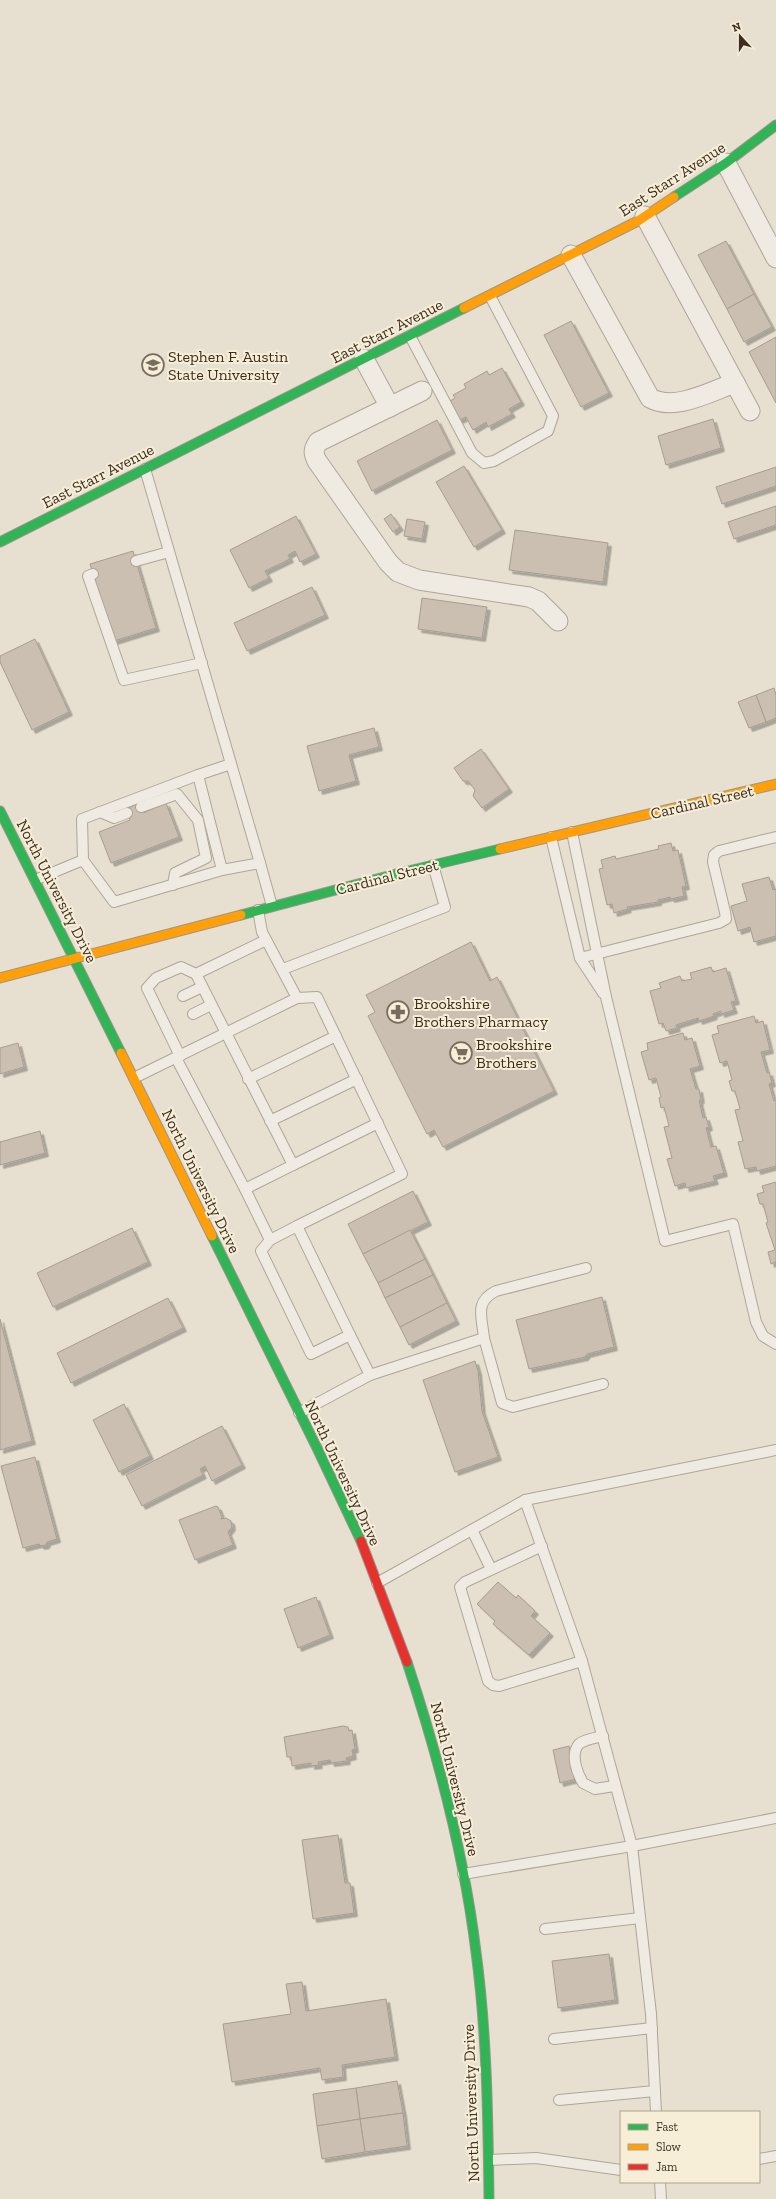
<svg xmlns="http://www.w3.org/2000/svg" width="776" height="2199" font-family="'Zilla Slab',serif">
	<defs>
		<filter id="shadow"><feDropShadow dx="3.5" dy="3.5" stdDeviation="0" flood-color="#0004"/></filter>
	</defs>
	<rect width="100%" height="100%" fill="#e7e0d1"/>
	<g fill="#cbbfb2" stroke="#a89c90" filter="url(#shadow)">
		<path d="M726 241 754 294 727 309 698 255Z"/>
		<path d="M754 294 772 327 744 342 727 309Z"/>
		<path d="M571 321 609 393 581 407 544 335Z"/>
		<path d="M776 337V403L749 352Z"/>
		<path d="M502 368 521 402 509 409 512 414 488 427 486 422 473 430 466 417 457 421 447 403 455 398 453 395 466 388 464 384 487 371 489 375Z"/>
		<path d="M713 419 721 448 666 465 658 436Z"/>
		<path d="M437 420 452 450 372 491 357 461Z"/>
		<path d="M464 466 502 530 474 547 436 482Z"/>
		<path d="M776 467V486L722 504 716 487Z"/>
		<path d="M776 506V525L734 539 728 522Z"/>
		<path d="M391 514 400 527 393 532 384 519Z"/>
		<path d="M296 516 316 554 300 562 295 551 288 555 290 559 265 571 269 578 249 588 230 550Z"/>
		<path d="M407 519 425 522 422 539 404 536Z"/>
		<path d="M515 530 608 543 603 582 509 570Z"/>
		<path d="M133 551 156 628 114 641 90 564Z"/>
		<path d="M312 587 325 615 247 651 234 623Z"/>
		<path d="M422 598 487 607 482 638 418 629Z"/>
		<path d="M35 639 69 712 32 730 0 662V656Z"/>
		<path d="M774 688 776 695V718L766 722 756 695Z"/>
		<path d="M756 695 766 722 749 728 738 702Z"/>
		<path d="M374 728 379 747 349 755 356 781 319 791 307 746Z"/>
		<path d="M481 749 509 789 482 808 473 796 475 790 468 781H463L454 768Z"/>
		<path d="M139 803 143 813 166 803 179 837 111 863 99 832 130 820 126 809Z"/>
		<path d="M671 843 673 851 678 850 686 886 682 887 684 896 671 899 670 897 658 900V902L627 907 628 909 614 913 612 904 607 905 599 869 603 868 601 860 615 856 616 859 646 852 659 849 658 846Z"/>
		<path d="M769 877 773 890 776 889V936L754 942 750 927 738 931 731 906 747 901 742 884Z"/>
		<path d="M471 942 490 981 497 977 554 1091 443 1147 434 1130 427 1134 368 1016 375 1012 366 995Z"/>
		<path d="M711 967 713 972 726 968 736 1001 731 1002 734 1010 721 1014V1011L713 1014 714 1016 699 1021 698 1018 676 1025 677 1028 666 1031 663 1023 659 1024 650 991 661 988 659 983 680 976 682 981 692 979 690 973Z"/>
		<path d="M754 1016 756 1023 763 1021 770 1050 761 1052 767 1073 769 1072 772 1083 769 1084 774 1101 776 1100V1166L757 1171 756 1167 745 1169 738 1142 743 1141 735 1110 740 1109 735 1091H732L729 1081 732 1080 727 1061 720 1063 712 1035 719 1033 717 1026Z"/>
		<path d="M683 1033 685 1040 692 1038 700 1066 690 1069 696 1089H699L701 1100H699L703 1118 706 1117 709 1127 706 1128 711 1147 716 1146 724 1173 713 1176 715 1181 686 1188 685 1183 675 1186 667 1159 672 1158 664 1127 669 1126 664 1107 661 1108 659 1098 661 1097 656 1078 649 1080 641 1052 648 1050 647 1043Z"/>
		<path d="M18 1043 24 1067 0 1074V1048Z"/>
		<path d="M40 1131 45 1153 0 1165V1142Z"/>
		<path d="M776 1182V1262L771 1264 768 1252 775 1250 766 1223 768 1222 763 1204H760L757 1194 764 1192 762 1186Z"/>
		<path d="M413 1191 428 1222 363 1254 348 1224Z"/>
		<path d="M132 1228 148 1262 53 1307 37 1273Z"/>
		<path d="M410 1230 425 1259 378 1283 363 1254Z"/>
		<path d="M425 1259 433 1275 385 1298 378 1283Z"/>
		<path d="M433 1275 447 1303 400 1327 385 1298Z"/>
		<path d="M602 1297 614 1347 587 1354 585 1357 529 1369 516 1320Z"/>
		<path d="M168 1298 183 1328 71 1383 57 1353Z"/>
		<path d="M447 1303 456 1321 409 1345 400 1327Z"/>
		<path d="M0 1319 32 1441 0 1450Z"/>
		<path d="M475 1361 478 1371 482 1411 498 1457 455 1472 423 1380Z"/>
		<path d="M124 1404 150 1456 119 1472 93 1420Z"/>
		<path d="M222 1426 242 1465 212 1481 205 1466 200 1469 203 1475 142 1506 126 1475Z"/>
		<path d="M35 1457 57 1539 47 1542 46 1545 41 1546 39 1544 23 1548 1 1466Z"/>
		<path d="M216 1506 218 1507 222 1517 221 1519 226 1518 231 1521 232 1527 228 1532 233 1545 195 1560 179 1520Z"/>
		<path d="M498 1582 516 1598 518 1595 535 1611 531 1616 550 1633 529 1655 493 1624 495 1621 477 1604Z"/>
		<path d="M316 1597 330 1635 298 1648 284 1609Z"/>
		<path d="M343 1726 348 1727 349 1731 352 1730 355 1749 352 1750 353 1756 346 1758 347 1761 331 1763 330 1760 318 1762 319 1765 311 1766V1763L292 1766 291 1757H287L284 1737Z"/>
		<path d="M569 1746 576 1779 560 1783 553 1750Z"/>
		<path d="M338 1835 345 1883H350L354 1913 313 1919 302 1840Z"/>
		<path d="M609 1954 615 2000 558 2008 552 1961Z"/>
		<path d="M302 1982 306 2011 386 1999 395 2057 342 2065 343 2077 322 2080 320 2068 232 2082 223 2024 291 2014 286 1984Z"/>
		<path d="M397 2081 403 2113 360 2119 356 2088Z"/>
		<path d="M356 2088 360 2119 317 2126 313 2094Z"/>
		<path d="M403 2113 407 2146 365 2152 360 2119Z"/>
		<path d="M360 2119 365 2152 322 2159 317 2126Z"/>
	</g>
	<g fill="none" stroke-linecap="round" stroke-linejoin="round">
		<g stroke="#ada599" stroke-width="12">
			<g id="lane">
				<path d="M410 336 472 453 484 463 494 461 548 431 553 416 490 296"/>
				<path d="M145 469 260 863 222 870"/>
				<path d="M136 561 169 552"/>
				<path d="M93 574 88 576 124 680 202 663"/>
				<path d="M198 775 231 764"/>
				<path d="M141 807 177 794 198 820 206 858 175 873 173 885"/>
				<path d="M100 812 114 818 127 813"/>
				<path d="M572 832 606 997 665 1241 733 1224 756 1322 763 1336 776 1344"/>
				<path d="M551 837 580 958 603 993"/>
				<path d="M260 863 272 906"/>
				<path d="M35 880 83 860 82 819 198 775 222 870 114 902 83 860"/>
				<path d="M580 958 719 923 726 919 725 912 713 862 714 855 719 851 776 837"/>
				<path d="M283 969 445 907 433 865"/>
				<path d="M183 996 202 987"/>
				<path d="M297 998 317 997 402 1174 297 1226"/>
				<path d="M193 1014 211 1005"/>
				<path d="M180 1056 147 988 156 978 181 967 196 974 266 940"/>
				<path d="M176 1058 245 1189 293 1165 196 974"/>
				<path d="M134 1078 297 998 262 932 258 910"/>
				<path d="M248 1079 336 1036"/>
				<path d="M270 1121 357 1079"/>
				<path d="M293 1165 378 1123"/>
				<path d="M245 1189 270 1240 261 1251 311 1354 350 1335 370 1375 299 1413"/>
				<path d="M270 1240 297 1226 350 1335"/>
				<path d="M484 1338 502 1403 513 1407 603 1384"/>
				<path d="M370 1375 484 1338C482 1317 474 1302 496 1291L586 1268"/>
				<path d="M472 1530 491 1569"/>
				<path d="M542 1546 465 1582 460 1587 488 1681 493 1685 499 1686 582 1661"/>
				<path d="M377 1583 525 1500"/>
				<path d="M603 1736C595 1738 585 1739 579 1744 570 1754 577 1773 583 1783L595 1789 614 1786"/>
				<path d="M463 1874 632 1846 776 1818"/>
				<path d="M545 1929 640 1918"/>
				<path d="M554 2039 652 2028"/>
				<path d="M559 2100 655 2091"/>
				<path d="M656 2112 651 2014 632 1846 582 1661 525 1500 776 1450"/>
				<path d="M759 2159 776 2156"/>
				<path d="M489 2160 536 2158 621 2170"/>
				<path d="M660 2182 661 2199"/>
			</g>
		</g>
		<g stroke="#ada599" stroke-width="21">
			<g id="street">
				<path d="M726 163 776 258"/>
				<path d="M645 216 750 411"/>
				<path d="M571 255 650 398C675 412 711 391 735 383"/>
				<path d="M364 359 390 407"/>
				<path d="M422 391 318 442C313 450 313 453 317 461L388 562 398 572 419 580 529 597 538 601 558 621"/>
			</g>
		</g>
		<g stroke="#9c958a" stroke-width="11">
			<g id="fast">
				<path d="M674 197 726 163 776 125"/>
				<path d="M0 542 464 308"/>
				<path d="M0 811 121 1053"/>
				<path d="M241 915 396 874 500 849"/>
				<path d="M212 1236 317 1448 361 1541"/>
				<path d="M407 1662C438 1756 464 1853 476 1952 487 2034 488 2117 489 2199"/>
			</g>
		</g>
		<g stroke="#9c958a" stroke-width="11">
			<g id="slow">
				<path d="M464 308 638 221 674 197"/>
				<path d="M500 849 776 784"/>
				<path d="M0 978 241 915"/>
				<path d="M121 1053 212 1236"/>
			</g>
		</g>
		<g stroke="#9c958a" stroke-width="11">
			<path id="jam" d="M361 1541 407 1662"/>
		</g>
		<use href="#lane" stroke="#efebe3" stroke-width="10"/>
		<use href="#street" stroke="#efebe3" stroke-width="19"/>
		<use href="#fast" stroke="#30b455" stroke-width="9"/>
		<use href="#slow" stroke="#ff9f0a" stroke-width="9"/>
		<use href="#jam" stroke="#e5322d" stroke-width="9"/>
	</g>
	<defs>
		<g id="university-ring" transform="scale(1.15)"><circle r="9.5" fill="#f7eed8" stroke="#786c5e" stroke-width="1.5"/><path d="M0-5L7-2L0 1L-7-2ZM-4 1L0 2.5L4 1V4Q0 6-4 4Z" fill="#786c5e"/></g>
		<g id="pharmacy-ring" transform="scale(1.15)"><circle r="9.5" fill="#f7eed8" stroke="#786c5e" stroke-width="1.5"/><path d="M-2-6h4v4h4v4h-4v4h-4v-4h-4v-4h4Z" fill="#786c5e"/></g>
		<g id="supermarket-ring" transform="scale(1.15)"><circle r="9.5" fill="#f7eed8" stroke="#786c5e" stroke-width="1.5"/><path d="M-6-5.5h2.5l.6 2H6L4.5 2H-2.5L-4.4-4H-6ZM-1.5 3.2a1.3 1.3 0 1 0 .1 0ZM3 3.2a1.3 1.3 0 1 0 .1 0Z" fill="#786c5e"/></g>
	</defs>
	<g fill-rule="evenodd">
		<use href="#university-ring" x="153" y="365"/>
		<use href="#pharmacy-ring" x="398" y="1012"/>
		<use href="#supermarket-ring" x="461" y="1053"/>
	</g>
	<g text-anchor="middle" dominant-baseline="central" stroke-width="4" stroke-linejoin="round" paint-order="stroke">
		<g font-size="16" fill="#3d2e20" stroke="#f7eed8">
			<text transform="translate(672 179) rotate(-33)">East Starr Avenue</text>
			<text transform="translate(387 331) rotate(-27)">East Starr Avenue</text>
			<text transform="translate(98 476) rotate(-27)">East Starr Avenue</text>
			<text transform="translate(702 802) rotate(-13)">Cardinal Street</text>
			<text transform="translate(387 877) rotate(-14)">Cardinal Street</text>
			<text transform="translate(57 891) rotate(63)">North University Drive</text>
			<text transform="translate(201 1181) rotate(64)">North University Drive</text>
			<text transform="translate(343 1473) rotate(65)">North University Drive</text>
			<text transform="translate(455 1779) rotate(76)">North University Drive</text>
			<text transform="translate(471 2103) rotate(-92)">North University Drive</text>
		</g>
		<g font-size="16" fill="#3d2e20" stroke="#f7eed8" text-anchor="start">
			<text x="168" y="356">Stephen F. Austin<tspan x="168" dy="18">State University</tspan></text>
			<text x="414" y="1003">Brookshire<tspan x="414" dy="18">Brothers Pharmacy</tspan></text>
			<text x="476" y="1044">Brookshire<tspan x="476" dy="18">Brothers</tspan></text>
		</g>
	</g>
	<rect x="620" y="2111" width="140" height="72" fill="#f7eed8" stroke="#ada18e"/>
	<rect x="628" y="2124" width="20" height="6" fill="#30b455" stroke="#ada18e"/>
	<text x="656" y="2131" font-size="12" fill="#3d2e20">Fast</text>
	<rect x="628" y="2144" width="20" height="6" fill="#ff9f0a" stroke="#ada18e"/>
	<text x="656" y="2151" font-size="12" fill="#3d2e20">Slow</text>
	<rect x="628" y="2164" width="20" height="6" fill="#e5322d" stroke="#ada18e"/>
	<text x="656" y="2171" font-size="12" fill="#3d2e20">Jam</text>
	<g transform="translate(740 36) rotate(339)" stroke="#f7eed8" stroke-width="3" paint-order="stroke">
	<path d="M0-3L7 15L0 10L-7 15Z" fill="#3d2e20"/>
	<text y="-6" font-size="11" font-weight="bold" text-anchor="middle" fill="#3d2e20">N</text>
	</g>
</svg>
